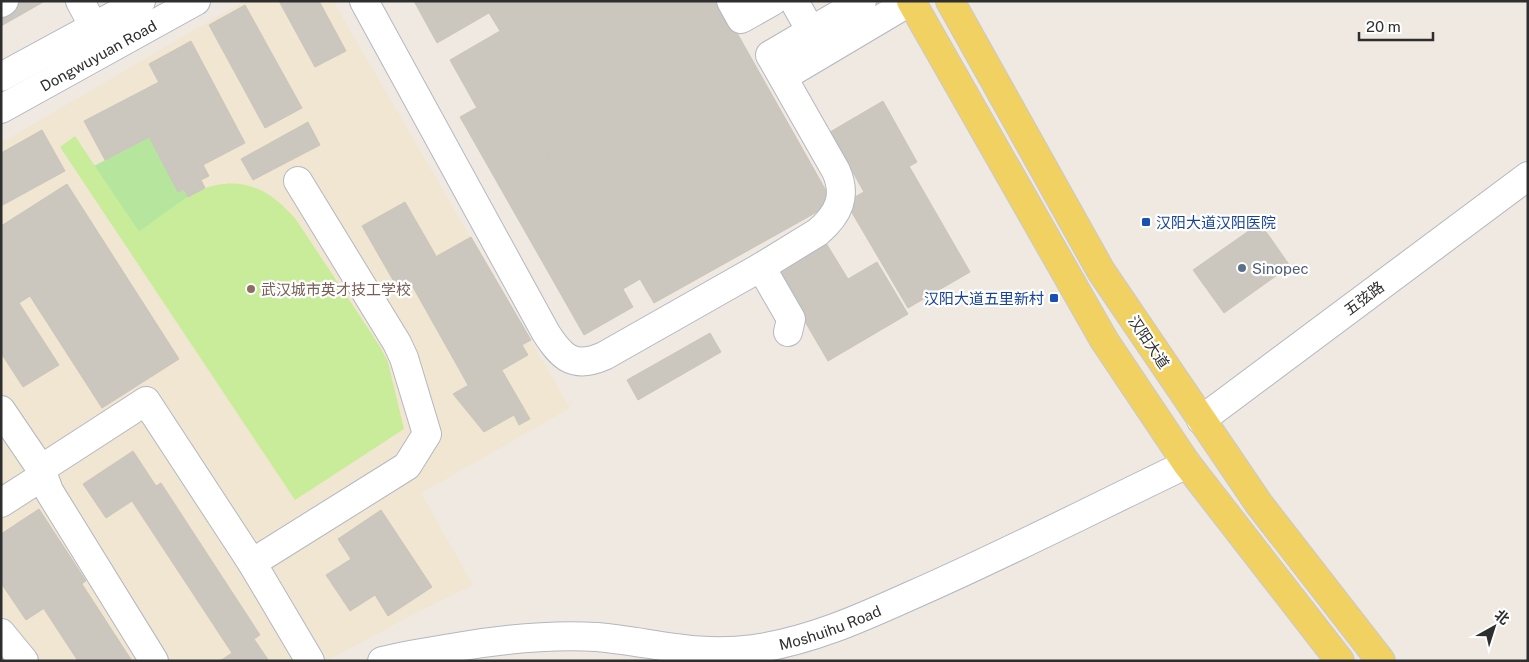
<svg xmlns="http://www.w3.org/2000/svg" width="1529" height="662" font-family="'Public Sans','Noto Sans SC',sans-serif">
	<rect width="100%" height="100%" fill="#efe9e1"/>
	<path fill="#f0e6d1" d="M244 1H333L570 408 421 493 473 585 412 615 327 661H41L1 612V143Z"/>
	<path fill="#b6e59e" d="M149 137 178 192 184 189 188 197 139 232 94 166Z"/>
	<path fill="#c9ec9a" d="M75 136 139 232C159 217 180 200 203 189 207 187 212 186 217 185 252 178 276 196 297 221L379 345 388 362 404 429 295 500 60 147Z"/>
	<g fill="#cbc7bf" stroke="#cbc5ba">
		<path d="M1 1H45L1 26Z"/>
		<path d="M279 1H319L346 51 315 67Z"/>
		<path d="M414 1H719L833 203 654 303 640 279 623 289 510 89 477 108 450 60 500 31 489 13 437 43Z"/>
		<path d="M245 5 302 108 265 128 209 25Z"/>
		<path d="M191 41 245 143 203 165 149 64Z"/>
		<path d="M159 82 209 176 201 180 205 188 188 197 184 189 178 192 149 137 105 160 84 121Z"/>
		<path d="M510 89 633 307 584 335 460 117Z"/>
		<path d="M883 101 917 162 864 192 830 132Z"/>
		<path d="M308 122 320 145 253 180 241 159Z"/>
		<path d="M42 130 65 171 1 206V153Z"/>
		<path d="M909 166 970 272 908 308 851 211 853 199 855 197Z"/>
		<path d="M67 184 179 359 102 408 30 296 19 303 59 365 23 387 1 353V226Z"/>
		<path d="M405 202 500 367 468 385 409 280 397 287 362 226Z"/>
		<path d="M1260 223 1290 266 1224 313 1193 270Z"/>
		<path d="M471 237 531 340 522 345 528 355 502 370 437 256Z"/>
		<path d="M826 243 848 279 877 262 908 314 828 361 776 272Z"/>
		<path d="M710 333 721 352 638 400 627 380Z"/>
		<path d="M500 367 530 419 519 425 514 415 484 432 453 394Z"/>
		<path d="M133 451 156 486 161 483 260 635 254 639 269 661H220L232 653 132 501 106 518 83 484Z"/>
		<path d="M39 509 86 581 26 620 1 583V534Z"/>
		<path d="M381 510 432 587 388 616 375 595 350 611 326 575 351 559 338 539Z"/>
		<path d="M82 584 132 661H78L44 609Z"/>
	</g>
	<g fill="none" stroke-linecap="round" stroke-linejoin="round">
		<g stroke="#b4b7c1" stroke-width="30">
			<g id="minor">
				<path d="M80 1 94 27"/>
				<path d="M364 1 546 333C562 358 574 369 604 356L761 267 791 319 788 332"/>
				<path d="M731 1 741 19 773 1"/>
				<path d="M794 1 820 47"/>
				<path d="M1 3 4 1"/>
				<path d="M1 77 141 1"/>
				<path d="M783 77 911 1"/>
				<path id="s1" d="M1 109 196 1"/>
				<path d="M761 267 818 232C839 214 847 196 836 171L770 55 862 1"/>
				<path d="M1 410 41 469 146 401 252 563 310 661"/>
				<path d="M1201 420 1528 176"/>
				<path d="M41 469 49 491 154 661"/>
				<path d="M1 503 43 476"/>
				<path d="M252 563 407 466 427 434 404 358 397 343 298 181"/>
				<path d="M1 633 24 661"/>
				<path id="s2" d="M382 661C407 655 432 651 457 647 504 639 549 634 597 637 652 642 697 657 753 649 808 642 861 618 910 596 1004 555 1095 508 1187 464"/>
			</g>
		</g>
		<g stroke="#c9c9c9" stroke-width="30">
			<g id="major">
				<path d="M911 1 1104 340 1187 464 1340 661"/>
				<path d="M950 1 1101 271 1259 504 1381 661"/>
			</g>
		</g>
		<use href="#minor" stroke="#fff" stroke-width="28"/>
		<use href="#major" stroke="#f2d163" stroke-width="28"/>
	</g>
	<g fill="#1a4fb4" stroke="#fff" stroke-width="2">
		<rect x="1141" y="217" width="10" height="10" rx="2.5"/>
		<rect x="1049" y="293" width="10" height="10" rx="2.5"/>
	</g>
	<circle fill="#5c6f8a" stroke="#fff" stroke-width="2" cx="1242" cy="268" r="5"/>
	<circle fill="#8d6e63" stroke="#fff" stroke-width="2" cx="251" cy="289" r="5"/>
	<g text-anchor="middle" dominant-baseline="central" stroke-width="4.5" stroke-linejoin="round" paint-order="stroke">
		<g font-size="15" fill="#2e2e2e" stroke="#fff">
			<text stroke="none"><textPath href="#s1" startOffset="111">Dongwuyuan Road</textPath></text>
			<text transform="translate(1364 298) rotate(-37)">五弦路</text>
			<text transform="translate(1149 342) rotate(56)">汉阳大道</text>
			<text stroke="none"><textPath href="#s2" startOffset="454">Moshuihu Road</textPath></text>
		</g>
		<g font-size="15" fill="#164399" stroke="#fff" text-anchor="start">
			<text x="1156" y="222">汉阳大道汉阳医院</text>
			<text x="1044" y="298" text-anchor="end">汉阳大道五里新村</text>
		</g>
		<g font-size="15" fill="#4e5e75" stroke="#fff" text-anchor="start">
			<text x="1252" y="268">Sinopec</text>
		</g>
		<g font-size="15" fill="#785e54" stroke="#fff" text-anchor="start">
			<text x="261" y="289">武汉城市英才技工学校</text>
		</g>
	</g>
	<rect width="1529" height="662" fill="none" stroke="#2e2e2e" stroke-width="5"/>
	<g transform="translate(1494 627) rotate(39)" stroke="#ffffff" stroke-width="4" paint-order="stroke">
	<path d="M0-4L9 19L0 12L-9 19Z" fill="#2e2e2e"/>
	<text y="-8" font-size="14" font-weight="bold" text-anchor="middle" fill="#2e2e2e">北</text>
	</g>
	<path d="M1359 32v8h74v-8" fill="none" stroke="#2e2e2e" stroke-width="2.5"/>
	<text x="1366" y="32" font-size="15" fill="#2e2e2e" stroke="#ffffff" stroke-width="4" paint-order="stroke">20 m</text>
</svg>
